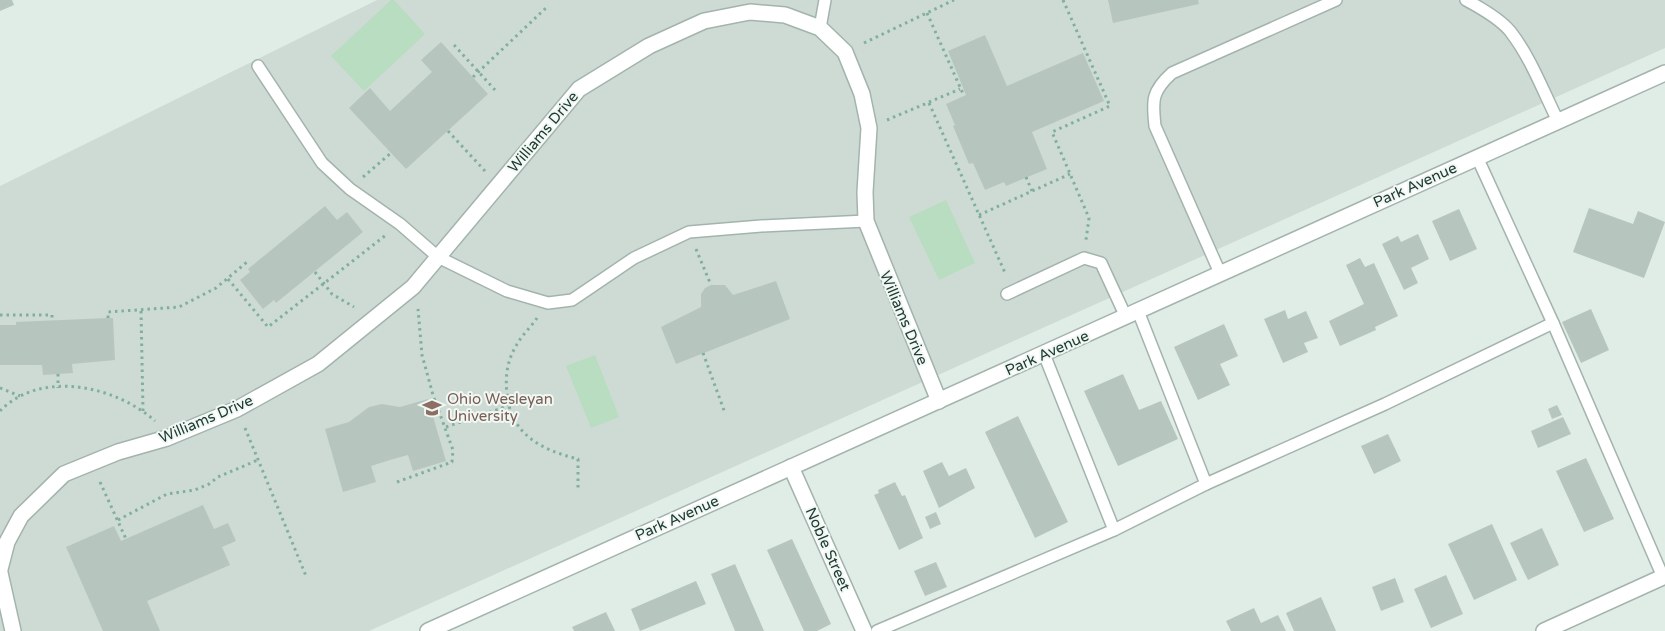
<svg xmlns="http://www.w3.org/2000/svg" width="1665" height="631" font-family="'Varela Round',sans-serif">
	<rect width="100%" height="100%" fill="#e0ece6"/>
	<path fill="#cedbd4" d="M377 0H1665V48L369 631H0V186Z"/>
	<g fill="#b8ddc0">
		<path d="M391 0H394L425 34 364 91 331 56Z"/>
		<path d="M946 200 975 263 939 280 909 217Z"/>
		<path d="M595 355 619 417 591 428 566 366Z"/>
	</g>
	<g fill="#b6c6be">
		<path d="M0 0H12L14 5 0 11Z"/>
		<path d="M1108 0H1198L1199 4 1113 23Z"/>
		<path d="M985 35 1007 86 1083 53 1104 101 1032 132 1047 169 1006 186 1004 182 985 190 973 163 969 164 953 126 955 125 946 104 966 95 948 51Z"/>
		<path d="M441 42 488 94 406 169 349 108 370 88 390 111 432 72 421 60Z"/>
		<path d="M325 206 337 220 347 212 363 232 276 303 274 300 263 309 240 280 250 272 248 269Z"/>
		<path d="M1589 208 1633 224 1638 211 1665 222 1644 278 1573 252Z"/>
		<path d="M1459 209 1477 249 1450 261 1432 221Z"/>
		<path d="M1418 234 1429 259 1411 268 1418 283 1404 290 1382 244 1398 236 1401 242Z"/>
		<path d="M1360 258 1365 267 1374 263 1398 316 1375 327 1376 330 1340 346 1329 321 1364 304 1346 265Z"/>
		<path d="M776 281 790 319 676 364 661 327 701 307V294L705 288 711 285H725L733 295Z"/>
		<path d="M1591 309 1609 350 1581 363 1562 322Z"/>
		<path d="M1285 310 1288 319 1306 311 1318 338 1304 343 1308 352 1283 363 1264 319Z"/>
		<path d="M108 318H113L115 360 72 364 73 373 43 375 42 365H0V325H16V322Z"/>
		<path d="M1224 324 1238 356 1220 364 1230 385 1198 400 1174 347Z"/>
		<path d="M1123 374 1139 410 1161 401 1178 439 1118 466 1084 391Z"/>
		<path d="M428 399 446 461 413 471 408 455 390 460 371 466 376 482 343 492 325 429 349 422 369 407 382 404 400 407Z"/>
		<path d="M1557 405 1562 415 1552 419 1548 409Z"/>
		<path d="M1018 416 1068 522 1035 538 985 432Z"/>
		<path d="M1563 417 1571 434 1538 448 1531 431Z"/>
		<path d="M1388 434 1401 461 1374 474 1361 446Z"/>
		<path d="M1586 458 1614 519 1584 532 1556 471Z"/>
		<path d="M942 462 949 476 966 468 975 488 939 508 923 471Z"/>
		<path d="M895 482 902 496 905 495 923 538 899 550 874 495 879 493 878 490Z"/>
		<path d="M203 505 214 529 228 523 236 541 222 547 230 565 147 601 160 631H103L66 547 114 526 121 541Z"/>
		<path d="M936 512 941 524 930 529 925 517Z"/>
		<path d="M1492 524 1517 580 1474 600 1448 544Z"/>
		<path d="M1542 528 1559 565 1528 580 1510 543Z"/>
		<path d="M792 539 831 624 817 631H804L767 550Z"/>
		<path d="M936 562 947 587 925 596 914 571Z"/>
		<path d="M735 564 764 631H735L711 574Z"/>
		<path d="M1446 575 1463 614 1431 628 1414 589Z"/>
		<path d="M1395 578 1404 602 1381 611 1372 587Z"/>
		<path d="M696 581 706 604 640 631 631 609Z"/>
		<path d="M1321 597 1336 631H1294L1286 613Z"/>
		<path d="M1254 608 1261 623 1278 615 1286 631H1231L1226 621Z"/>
		<path d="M606 612 615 631H574L572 627Z"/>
	</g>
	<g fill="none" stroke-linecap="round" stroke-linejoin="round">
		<g stroke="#a3b4ad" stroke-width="14">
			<g id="lane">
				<path d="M1466 0C1481 8 1499 18 1510 31 1531 58 1543 91 1558 121"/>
				<path d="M820 28 825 0"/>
				<path d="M258 66 322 163 350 189 400 224 438 257 507 291 548 303 572 300 634 258 689 232 761 226 866 221"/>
				<path d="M1477 157 1553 323 1663 577"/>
				<path d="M1220 273 1155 126C1152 100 1152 91 1172 73L1336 0"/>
				<path d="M1007 294 1084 258 1101 263 1126 317"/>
				<path d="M1044 354 1114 530"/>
				<path d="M1206 484 1385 404 1553 323"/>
				<path d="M877 631 1114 530 1206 484 1138 311"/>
			</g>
		</g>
		<g stroke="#a3b4ad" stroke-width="18">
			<g id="street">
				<path d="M791 467 864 631"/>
				<path d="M0 569 7 542 21 516 64 474 118 452 167 438 237 409 318 364 413 287 579 89 649 46 704 21 750 12 785 15 820 28 845 52 862 94 869 128 865 192 866 221 939 401"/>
				<path d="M0 573 13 631"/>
				<path d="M428 631 1665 73"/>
				<path d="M1544 631 1665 576"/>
			</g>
		</g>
		<g stroke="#80b09d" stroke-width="3" stroke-dasharray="2.5 4" stroke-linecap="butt">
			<path d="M1063 0 1110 106 1052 132 1089 218 1086 240"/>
			<path d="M927 13 964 96"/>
			<path d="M864 43 954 0"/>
			<path d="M454 45 495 90"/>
			<path d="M473 77 548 6"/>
			<path d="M929 103 1006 275"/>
			<path d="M887 120 960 89"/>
			<path d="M448 131 485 171"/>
			<path d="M363 177 391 153"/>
			<path d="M1026 177 1032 191"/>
			<path d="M979 215 1070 174"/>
			<path d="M696 249 711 285"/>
			<path d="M315 272 332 294 354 307"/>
			<path d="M228 279 268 327 386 235"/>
			<path d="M141 311 143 411"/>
			<path d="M0 315H52V321"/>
			<path d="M108 318V312L179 307 216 288 247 262"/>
			<path d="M537 318C531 327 521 336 516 346 507 361 505 377 507 394 511 435 542 450 578 459V490"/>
			<path d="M703 353 725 413"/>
			<path d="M58 374V388"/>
			<path d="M0 388 20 396"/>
			<path d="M0 411C41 369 116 386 155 421"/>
			<path d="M446 427 508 406"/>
			<path d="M245 428 306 576"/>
			<path d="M100 482 126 539"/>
			<path d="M397 482 452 462 453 450 433 395 422 355 418 309"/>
			<path d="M118 520 167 494 195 490 209 484 218 477 258 460"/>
		</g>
		<use href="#lane" stroke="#fff" stroke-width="11"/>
		<use href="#street" stroke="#fff" stroke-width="15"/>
	</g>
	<defs>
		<g id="university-bare" transform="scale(1.5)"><path d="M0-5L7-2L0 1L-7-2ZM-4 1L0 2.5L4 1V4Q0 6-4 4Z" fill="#8d6e63" stroke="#f1f8f4" stroke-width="2.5" paint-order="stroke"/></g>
	</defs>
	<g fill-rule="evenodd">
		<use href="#university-bare" x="432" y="408"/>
	</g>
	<g text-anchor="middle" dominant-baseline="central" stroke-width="4" stroke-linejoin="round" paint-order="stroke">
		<g font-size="15" fill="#203c33" stroke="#f1f8f4">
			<text transform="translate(543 132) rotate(-50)">Williams Drive</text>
			<text transform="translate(1415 185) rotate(-24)">Park Avenue</text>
			<text transform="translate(904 318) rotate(67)">Williams Drive</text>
			<text transform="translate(1047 353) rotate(-24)">Park Avenue</text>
			<text transform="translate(206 419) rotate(-23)">Williams Drive</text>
			<text transform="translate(677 518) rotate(-24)">Park Avenue</text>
			<text transform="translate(828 549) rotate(66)">Noble Street</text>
		</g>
		<g font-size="15" fill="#785e54" stroke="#f1f8f4" text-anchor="start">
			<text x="447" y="399">Ohio Wesleyan<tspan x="447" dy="17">University</tspan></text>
		</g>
	</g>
</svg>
